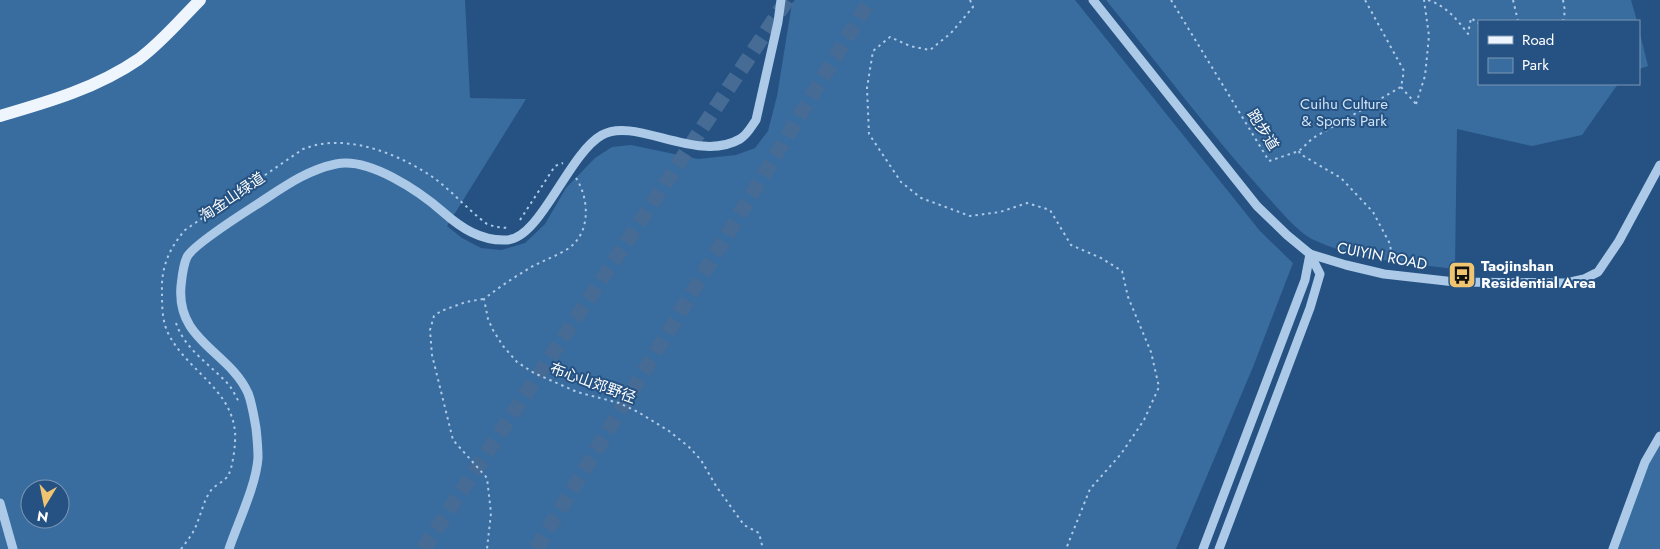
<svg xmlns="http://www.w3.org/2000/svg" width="1660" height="549" font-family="Jost,'Noto Sans SC',sans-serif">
	<rect width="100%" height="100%" fill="#255282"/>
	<g fill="#396c9f" fill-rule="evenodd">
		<path d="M0 0H465L470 98 526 99 447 226 462 238 481 248 501 250 525 243 545 224 566 188 595 158 612 147 631 145 698 159 736 155 755 148 768 131 777 96 792 3 795 0H1075L1260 231 1293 263 1253 367 1176 549H0ZM30 489H60V519H30Z"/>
		<path d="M1106 0H1631L1637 21H1479V84H1618L1582 135 1532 146 1457 129 1455 269C1407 263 1358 261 1314 240 1298 233 1277 207 1265 194 1209 132 1159 65 1106 0Z"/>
		<path d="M1639 30 1648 66 1639 69Z"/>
		<path d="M1660 436V549H1614Z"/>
	</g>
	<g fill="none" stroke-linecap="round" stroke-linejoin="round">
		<g stroke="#466c95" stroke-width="15" stroke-dasharray="15 8" stroke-linecap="butt">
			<path d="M423 549 787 0"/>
			<path d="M536 549 870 0"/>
		</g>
		<g stroke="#accae7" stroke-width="2" stroke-dasharray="2.5 4" stroke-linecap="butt">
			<path d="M970 0 973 7 951 33 930 50 910 46 890 37 873 51 867 88 869 134 901 182 921 198 970 216 1000 212 1027 203 1050 210 1071 245 1101 258 1122 271 1128 297 1151 352 1159 387 1144 420 1121 454 1090 489 1066 549"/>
			<path d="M1171 0 1269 161 1299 151 1313 138 1401 87 1404 71 1365 0"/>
			<path d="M1428 0C1446 6 1457 19 1468 34L1471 18 1479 24"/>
			<path d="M1513 0 1518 21"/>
			<path d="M1563 0 1565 11 1563 21"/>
			<path d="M1401 87 1416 104"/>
			<path d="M1416 104 1425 76 1429 36 1424 0"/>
			<path d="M1299 151 1300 154 1341 178 1373 212 1390 244 1393 265"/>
			<path d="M576 178C590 200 591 235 566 250 553 258 538 262 525 271 511 279 497 289 484 299L488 319 493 330 503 346 517 362 534 373 577 392 619 403 638 412 669 431 689 447 701 460 716 486 744 525 759 533 763 549"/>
			<path d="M520 220 555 166 563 163"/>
			<path d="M483 299 466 302 441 311 434 316 430 330 432 355 453 440 487 478 491 513 487 549"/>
			<path d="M176 323C185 350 211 365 229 385 233 390 236 397 239 402"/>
			<path d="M181 549C187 541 194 533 197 523 201 514 203 504 208 495 212 486 221 484 227 477 233 470 236 441 235 432 231 388 186 370 168 333 162 321 162 305 162 292 161 267 169 249 185 230L303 149C309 147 315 145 321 144 359 138 404 157 434 178 453 192 468 210 487 224L496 227 508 228"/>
		</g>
		<g stroke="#accae7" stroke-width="9">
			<path d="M1093 0 1257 206 1287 235 1310 254 1346 265 1384 274 1455 282 1566 283 1584 279 1598 272 1619 241 1660 165"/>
			<path d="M0 503 13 549"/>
			<path d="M229 549C238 522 256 486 258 458 258 448 257 437 256 428 254 417 252 403 248 393 229 351 176 341 181 286 182 277 183 265 187 257 193 245 242 214 256 205 281 189 306 170 336 164 369 157 419 191 443 212 461 228 481 241 506 240 540 240 568 154 602 135 635 116 697 164 740 139 747 135 751 127 756 120L778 22 781 0"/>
			<path d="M1203 549 1305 280 1310 254"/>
			<path d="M1219 549 1310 308 1320 274 1310 254"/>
			<path d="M1613 549 1645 462 1660 436"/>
		</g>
		<path stroke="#eef5fd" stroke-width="12" d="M0 116C48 102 97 88 139 59 162 42 180 20 200 0"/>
	</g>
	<defs>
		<g id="bus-square" transform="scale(1.4375)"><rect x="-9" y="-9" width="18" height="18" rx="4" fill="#f1c570" stroke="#255282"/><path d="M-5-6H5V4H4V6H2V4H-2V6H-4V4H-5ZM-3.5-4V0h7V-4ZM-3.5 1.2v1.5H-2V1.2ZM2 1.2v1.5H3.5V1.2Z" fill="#111"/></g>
	</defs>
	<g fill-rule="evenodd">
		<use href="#bus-square" x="1462" y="275"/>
	</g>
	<g text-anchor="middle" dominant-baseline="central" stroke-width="4" stroke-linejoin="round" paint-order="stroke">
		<g font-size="15" fill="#d0e3f5" stroke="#255282">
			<text x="1344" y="104">Cuihu Culture<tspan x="1344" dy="17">&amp; Sports Park</tspan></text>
		</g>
		<g font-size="15" fill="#fff" stroke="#255282">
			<text transform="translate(1263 130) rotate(58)">跑步道</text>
			<text transform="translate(232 197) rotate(-34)">淘金山绿道</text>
			<text transform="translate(1382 256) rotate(11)">CUIYIN ROAD</text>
			<text transform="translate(593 383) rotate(20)">布心山郊野径</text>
		</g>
		<g font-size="15" font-weight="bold" fill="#fff" stroke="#255282" text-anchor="start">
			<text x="1481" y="266">Taojinshan<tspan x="1481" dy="17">Residential Area</tspan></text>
		</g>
	</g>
	<rect x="1478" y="20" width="162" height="65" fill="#255282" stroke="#7c97b4"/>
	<rect x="1488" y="36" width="25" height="8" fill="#eef5fd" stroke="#7c97b4"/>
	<text x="1522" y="45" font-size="15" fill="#ffffff">Road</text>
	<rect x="1488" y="58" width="25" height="15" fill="#396c9f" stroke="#7c97b4"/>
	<text x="1522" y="70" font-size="15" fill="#ffffff">Park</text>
	<g transform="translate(45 504) rotate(190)"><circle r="24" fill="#255282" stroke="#7c97b4"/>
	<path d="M0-4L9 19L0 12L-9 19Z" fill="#f1c570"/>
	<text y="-8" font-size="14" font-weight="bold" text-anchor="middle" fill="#ffffff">N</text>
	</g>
</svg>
